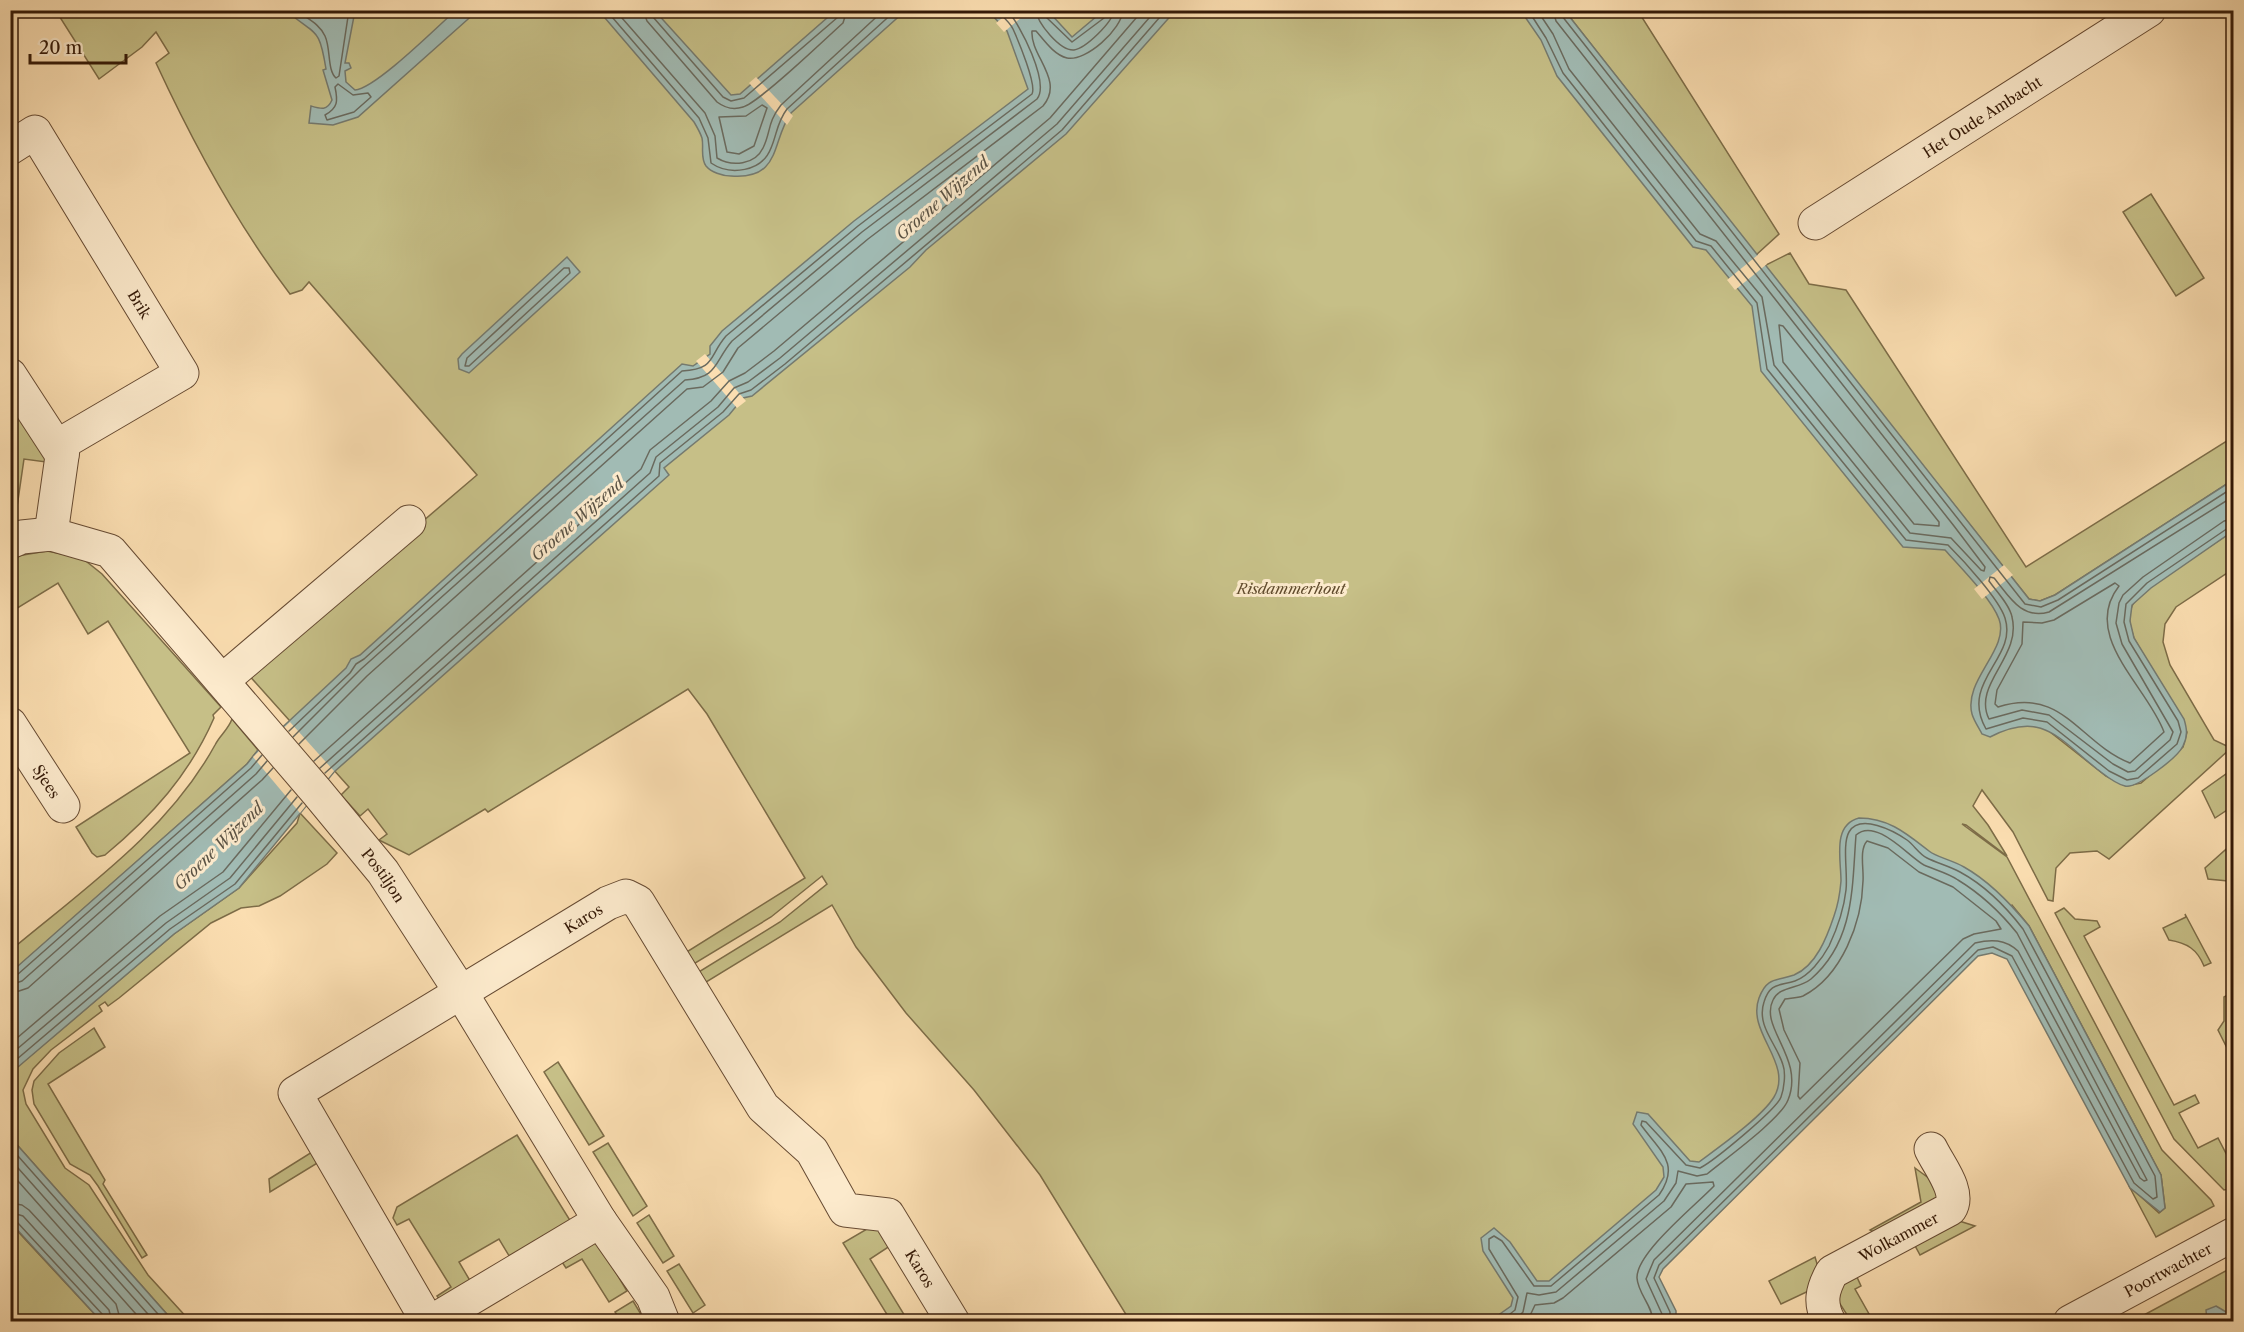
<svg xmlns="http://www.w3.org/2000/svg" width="2244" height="1332" font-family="'Libre Caslon Text',serif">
	<rect width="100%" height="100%" fill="#fbdeb1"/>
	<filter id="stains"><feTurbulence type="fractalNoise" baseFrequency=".00333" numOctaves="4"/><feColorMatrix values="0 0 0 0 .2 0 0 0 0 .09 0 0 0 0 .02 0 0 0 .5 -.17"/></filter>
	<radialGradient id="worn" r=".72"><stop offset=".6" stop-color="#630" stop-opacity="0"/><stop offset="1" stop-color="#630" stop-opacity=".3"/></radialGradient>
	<g fill="#c6bf87" stroke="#7d6c47" stroke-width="1.5">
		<path d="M56 11H1542L2055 663 2023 724 2045 728 2106 776 2126 786 2141 783 2183 747 2187 732 2134 638C2131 629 2127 617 2132 606 2139 590 2215 544 2233 531V569L2176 607 2165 624 2163 642 2170 665 2214 740 2231 748 2109 859 2097 851 2070 853 2056 868 2053 901 2048 900 2013 832 1982 790 1973 806 1988 825 2007 856 1966 825 1962 824 2007 857 2162 1150 2211 1200 2214 1206 2156 1237 2129 1186 2159 1213 2165 1208 2161 1175 2029 926 2012 905 1800 1104 1544 1321H1130L1040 1175 974 1090 906 1013 856 947 832 905 703 984 697 973 780 922 827 884 822 876 771 917 692 965 685 953 805 878 707 714 688 689 488 812 485 809 409 855 379 840 387 834 368 809 360 816 341 795 349 787 246 672 477 475 309 282 302 290 290 294C236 223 193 143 156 63L169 53 156 32 142 47 99 79Z"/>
		<path d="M1565 11H1638L1779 234 1756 255Z"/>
		<path d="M2151 194 2204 278 2176 296 2123 212Z"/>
		<path d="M1790 253 1809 284 1846 290 2026 567 2233 437V480L2055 595 2040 601 2029 599 1764 266Z"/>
		<path d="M10 398 47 458 46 462 24 459 16 514 11 516Z"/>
		<path d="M47 551 82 558 102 574 221 707 213 715 214 718C189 775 152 816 105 855L97 857 92 853 76 827 190 753 108 621 88 634 58 583 11 612V557Z"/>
		<path d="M232 719 258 750 247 764 11 973V950C84 889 168 831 215 745 220 735 228 730 232 719Z"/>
		<path d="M2233 769V806L2215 818 2202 791Z"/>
		<path d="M300 813 337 853 327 864 280 896 259 906 241 908 211 923 119 998 108 1006 105 1002 99 1006 102 1011 51 1050 33 1069 23 1090 26 1104 65 1168 89 1185 148 1275 190 1321H173L11 1138 10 1073 174 934 239 888 297 823Z"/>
		<path d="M2233 843V878L2228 881 2208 879 2205 868Z"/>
		<path d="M2064 908 2075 919 2097 921 2100 927 2084 936 2174 1105 2195 1095 2199 1103 2179 1113 2198 1148 2218 1138 2233 1167V1188L2224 1190 2174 1139 2055 913Z"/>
		<path d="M2185 914 2211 963 2204 966C2197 949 2187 943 2169 940L2163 928 2186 917Z"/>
		<path d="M2233 992V1060L2218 1030 2224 1021V997Z"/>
		<path d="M94 1028 105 1047 48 1084 105 1180 103 1184 147 1255 142 1258 98 1186 90 1175 70 1164 34 1104 32 1090 34 1081 59 1053Z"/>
		<path d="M558 1062 604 1136 589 1145 544 1072Z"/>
		<path d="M517 1135 571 1222 511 1259 499 1239 459 1262 472 1284 442 1303 437 1296 451 1287 409 1219 397 1225 393 1218 397 1207Z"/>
		<path d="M608 1143 647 1206 633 1216 593 1152Z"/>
		<path d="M312 1152 319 1162 270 1192 269 1179Z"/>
		<path d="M1915 1168 1934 1182 1939 1198 1875 1233 1870 1230 1921 1202Z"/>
		<path d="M649 1215 674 1256 663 1263 637 1223Z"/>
		<path d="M1956 1220 1975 1226 1920 1255 1912 1240Z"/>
		<path d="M10 1223 101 1321H19L11 1308Z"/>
		<path d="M872 1226 885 1229 893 1244 870 1259 908 1321H891L843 1243Z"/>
		<path d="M595 1238 627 1291 609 1302 582 1259 566 1268 560 1259Z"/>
		<path d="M1815 1257 1818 1267 1815 1288 1781 1304 1769 1281Z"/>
		<path d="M679 1264 705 1305 693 1313 667 1271Z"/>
		<path d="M2233 1267V1316L2229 1312 2207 1310V1321L2131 1322Z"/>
		<path d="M1856 1275 1861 1286 1855 1289 1873 1321H1851L1831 1290Z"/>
		<path d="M633 1301 645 1321H621L615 1312Z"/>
	</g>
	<g fill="#a1bbb4" stroke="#757a6f" stroke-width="1.5">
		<path d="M287 11H355L345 63H349L351 68 345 71 346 82 355 90C375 89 437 27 455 11L476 12 358 117 333 125 309 123 311 106C321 109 327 111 332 100L323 70 326 69C319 25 316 37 287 11Z"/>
		<path d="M599 11H655L731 95 740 94 835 11H905L791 113C771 141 782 180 731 176 722 176 711 172 706 166 700 158 704 147 702 138 700 132 697 127 694 122Z"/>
		<path d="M988 11H1048L1072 37 1103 11H1175L1066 134 926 250 910 267 752 396 743 398 729 415 664 468 669 475 334 772 239 888 174 934 11 1073 10 973 247 764 258 750 346 668 351 659 360 655 682 364 693 366 710 354V346L722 331 854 221 1028 89 1007 31Z"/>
		<path d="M1521 11H1565L2029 599 2040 601 2055 595 2233 480V531L2151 588 2132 605 2130 621 2134 638 2184 719C2187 729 2188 736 2183 746 2178 757 2137 789 2125 786 2115 784 2105 775 2097 769 2058 738 2042 710 1990 737L1982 734C1979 728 1974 721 1972 714 1963 680 2010 649 1999 619 1991 598 1960 567 1945 550L1903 547 1761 371 1752 306 1706 250 1693 247 1557 76 1541 40Z"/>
		<path d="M567 257 580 272 469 373 459 369 458 359 462 354Z"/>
		<path d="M1859 818C1889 818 1907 834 1929 851 1936 857 1952 860 1964 867 1989 881 2011 904 2029 926L2161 1175 2165 1208 2160 1212 2130 1188 2007 959 1992 953 1978 956 1663 1269 1659 1277 1676 1311V1321H1490L1511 1306 1513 1298 1483 1251 1481 1238 1494 1228 1510 1242 1537 1281H1549L1656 1190 1664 1177 1663 1167 1633 1124 1637 1112 1648 1114 1690 1161 1699 1162C1719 1147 1762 1117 1774 1097 1794 1063 1746 1033 1759 998 1767 976 1778 981 1794 975 1816 966 1827 937 1834 916 1838 905 1840 893 1841 881 1841 859 1832 825 1859 818Z"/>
		<path d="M11 1138 173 1321H101L11 1223Z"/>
		<path d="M2216 1306 2233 1316V1321H2207L2206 1310Z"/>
	</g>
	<g fill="#fbdeb1">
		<path d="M1011 11H1029L1004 32 996 23Z"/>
		<path d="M756 77 793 116 787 125 749 83Z"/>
		<path d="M1759 254 1767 264 1735 290 1727 280Z"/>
		<path d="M705 354 746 401 737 408 696 361Z"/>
		<path d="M2004 565 2013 575 1982 599 1974 589Z"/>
		<path d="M290 722 334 771 300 813 253 757Z"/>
	</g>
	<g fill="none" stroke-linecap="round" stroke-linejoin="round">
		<g stroke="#6a6a5e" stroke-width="1.5">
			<path d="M296 10C307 19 319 23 325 36 331 49 327 70 336 78L339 76 349 10"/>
			<path d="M606 10 699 118 708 138 711 163C730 176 762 172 771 148 777 134 777 122 787 109L896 10"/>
			<path d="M615 10 705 113 715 136 717 158C732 167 755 165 763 148 771 132 767 123 781 105L884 10"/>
			<path d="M643 10 647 21 717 102C725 108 734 110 743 107 759 103 826 38 843 23L847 10"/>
			<path d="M651 10 653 17 723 97 731 101 744 98 838 17 840 10"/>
			<path d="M1036 10C1037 23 1060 51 1074 50 1086 48 1113 22 1114 10"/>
			<path d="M1044 10 1046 17 1072 42 1104 18 1106 10"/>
			<path d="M1528 10 1546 38 1563 73 1696 241 1711 246 1757 303 1767 369 1906 540 1948 545C1963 560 1999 599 2005 618 2018 659 1959 681 1986 729L2023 718 2047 722 2109 771 2127 780 2138 778 2177 744 2181 732 2178 721 2129 641 2124 622 2126 604 2147 583 2228 528 2234 526"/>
			<path d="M1537 10 1553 34 1569 69 1700 234 1716 241 1762 297 1774 365 1910 533 1951 538 1981 570 1984 571 1985 567 1954 526 1556 21 1553 10"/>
			<path d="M1561 10 1562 16 2025 604 2041 607 2058 600 2234 487"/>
			<path d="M338 84 353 95 368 93 371 97 354 112 327 120 325 115C338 108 338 101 335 87Z"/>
			<path d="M762 105 767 108 754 146 739 154 727 152 719 117 746 116Z"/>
			<path d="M564 268H569L570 273 469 366H465L467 358Z"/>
			<path d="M1779 325 1783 326 1939 522V526L1914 524 1783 362Z"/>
			<path d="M2234 496 2049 612C2021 620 2009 596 1994 578L1990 577 1989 581C1996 591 2010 605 2012 617 2022 657 1972 684 1989 719L2022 710 2049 715 2113 764 2128 772 2135 771 2170 740 2173 732 2122 644 2116 623 2119 603 2123 595 2143 577 2224 521 2234 519"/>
			<path d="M2115 583 2119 586C2080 636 2148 687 2164 732L2130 763C2079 743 2063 686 1998 707L1995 704 1997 690 2022 644 2023 622 2042 623 2054 620Z"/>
			<path d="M289 731 350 673 356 664 364 659 682 371C716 369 708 357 726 336L858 226 1032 94C1037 85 1018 40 1013 29 1010 22 1002 16 996 10"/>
			<path d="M293 737 361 669 685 380C718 378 714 362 732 341L862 232 1037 99C1050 83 1020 24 1007 10"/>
			<path d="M299 744 367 676 687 389 703 387 723 372 738 348 868 239 1043 106C1065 80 1030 56 1032 31H1036C1044 40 1054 55 1067 58 1086 62 1122 29 1123 10"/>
			<path d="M314 761 641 469 650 450 711 401 729 381 745 373 774 351 1050 118 1143 10"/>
			<path d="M320 768 650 473 656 457 718 407 734 388 748 382 780 358 1057 124 1156 10"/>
			<path d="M325 773 659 476 660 463 723 412 739 394 751 390 785 364 1062 130 1166 10"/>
			<path d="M1867 841 1888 848 1919 872 1953 887 1996 921 2001 929 1974 934 1963 939 1800 1099 1798 1096 1800 1063 1784 1030 1779 1009 1785 999C1791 998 1797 998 1803 996 1842 976 1862 922 1863 881 1864 869 1859 850 1867 841Z"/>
			<path d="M10 977 17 975 251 768 262 755"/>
			<path d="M10 985 22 981 256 774 267 761"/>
			<path d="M10 994 28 988 262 780 273 768"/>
			<path d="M10 1044 160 916 223 872 291 790"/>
			<path d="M10 1055 166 923 230 878 297 797"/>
			<path d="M10 1065 170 929 235 884 302 803"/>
			<path d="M10 1147 165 1322"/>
			<path d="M10 1159 155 1322"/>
			<path d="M10 1172 143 1322"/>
			<path d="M10 1203 22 1205 29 1210 116 1304 121 1322"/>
			<path d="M10 1212 23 1216 109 1310 112 1322"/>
			<path d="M10 1219 17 1222 103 1315 105 1322"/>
			<path d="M1500 1322 1515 1310 1518 1297 1489 1249V1239L1494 1236 1502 1241 1534 1286H1551L1659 1195C1681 1164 1660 1151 1641 1125L1642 1121 1646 1122 1686 1165 1700 1168C1714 1161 1777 1109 1781 1097 1784 1089 1786 1073 1783 1065 1777 1044 1756 1026 1764 1002 1770 982 1780 986 1795 981 1809 976 1822 959 1829 946 1837 929 1844 908 1846 890 1848 874 1842 844 1849 832 1860 813 1894 831 1907 840 1914 845 1919 854 1927 858 1937 863 1949 866 1960 872 1984 885 2007 908 2023 929L2155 1176 2157 1197 2153 1199 2134 1183 2012 956 1993 947 1978 950 1659 1265 1654 1278 1670 1312V1322"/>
			<path d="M1513 1322 1523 1312 1527 1293 1539 1295 1556 1292 1664 1201 1676 1183 1678 1171 1697 1176 1707 1174C1725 1159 1781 1119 1788 1100 1805 1058 1759 1028 1773 1000 1779 986 1799 989 1811 979 1855 941 1852 886 1856 835 1876 817 1909 857 1924 865 1935 870 1948 873 1958 880 1981 894 2001 913 2017 933L2147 1180 2144 1181 2140 1178 2018 951C2005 939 1991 939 1975 943L1654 1260 1646 1279 1662 1314V1322"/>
			<path d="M1527 1322 1535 1305 1554 1303 1563 1298 1671 1207 1686 1184 1713 1182 1714 1186C1696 1205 1636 1253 1637 1278 1638 1294 1653 1306 1653 1322"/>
		</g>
		<g stroke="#664a32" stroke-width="35">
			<g id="minor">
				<path id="s1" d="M10 148 35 132 182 373 64 442 51 534"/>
				<path id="s2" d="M1815 223 2149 10"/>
				<path d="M10 375 62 455"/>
				<path id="s3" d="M10 542 22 537 51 534 110 551 317 792 383 872 460 991 600 1221 653 1297 663 1322"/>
				<path d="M222 681 409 522"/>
				<path id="s4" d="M10 724 63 806"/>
				<path id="s5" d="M428 1322 295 1093 608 903 626 896 638 902 763 1107 812 1151 845 1210 888 1215 953 1322"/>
				<path d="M431 1322 600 1221"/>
				<path id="s6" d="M1829 1322C1819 1303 1822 1290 1832 1272L1950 1209C1961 1192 1939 1166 1931 1149"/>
				<path id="s7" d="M2070 1322 2234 1234"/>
			</g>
		</g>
		<use href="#minor" stroke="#fceacc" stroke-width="33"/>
	</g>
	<g text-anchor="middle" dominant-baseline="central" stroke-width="6" stroke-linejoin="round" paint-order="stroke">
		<g font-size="15" fill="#341907" stroke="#fceacc">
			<text stroke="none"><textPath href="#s2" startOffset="198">Het Oude Ambacht</textPath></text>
			<text stroke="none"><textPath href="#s1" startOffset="231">Brik</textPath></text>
			<text stroke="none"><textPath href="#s4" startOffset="68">Sjees</textPath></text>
			<text stroke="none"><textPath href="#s3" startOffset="528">Postiljon</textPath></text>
			<text stroke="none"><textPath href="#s5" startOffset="602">Karos</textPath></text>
			<text stroke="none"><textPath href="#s6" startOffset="128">Wolkammer</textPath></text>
			<text stroke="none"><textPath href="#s5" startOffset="1143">Karos</textPath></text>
			<text stroke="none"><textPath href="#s7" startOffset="111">Poortwachter</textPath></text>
		</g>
		<g font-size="15" font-style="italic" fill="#604b2d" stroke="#fceacc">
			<text x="1291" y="588">Risdammerhout</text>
		</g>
		<g font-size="16" font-style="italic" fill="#5a5244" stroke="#fceacc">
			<text transform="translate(942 198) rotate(-41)">Groene Wijzend</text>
			<text transform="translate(577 519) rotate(-41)">Groene Wijzend</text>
			<text transform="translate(218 846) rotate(-44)">Groene Wijzend</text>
		</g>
	</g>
	<rect width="2244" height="1332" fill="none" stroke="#fbdeb1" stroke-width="36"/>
	<rect x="12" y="12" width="2220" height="1308" fill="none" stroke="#341907" stroke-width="3"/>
	<rect x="18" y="18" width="2208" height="1296" fill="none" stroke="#341907" stroke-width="1.5"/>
	<path d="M30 54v9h96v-9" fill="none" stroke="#341907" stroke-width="3"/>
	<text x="39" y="54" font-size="18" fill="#341907" stroke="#fceacc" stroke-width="4.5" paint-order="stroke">20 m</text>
	<rect width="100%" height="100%" filter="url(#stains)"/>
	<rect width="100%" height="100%" fill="url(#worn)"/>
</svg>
